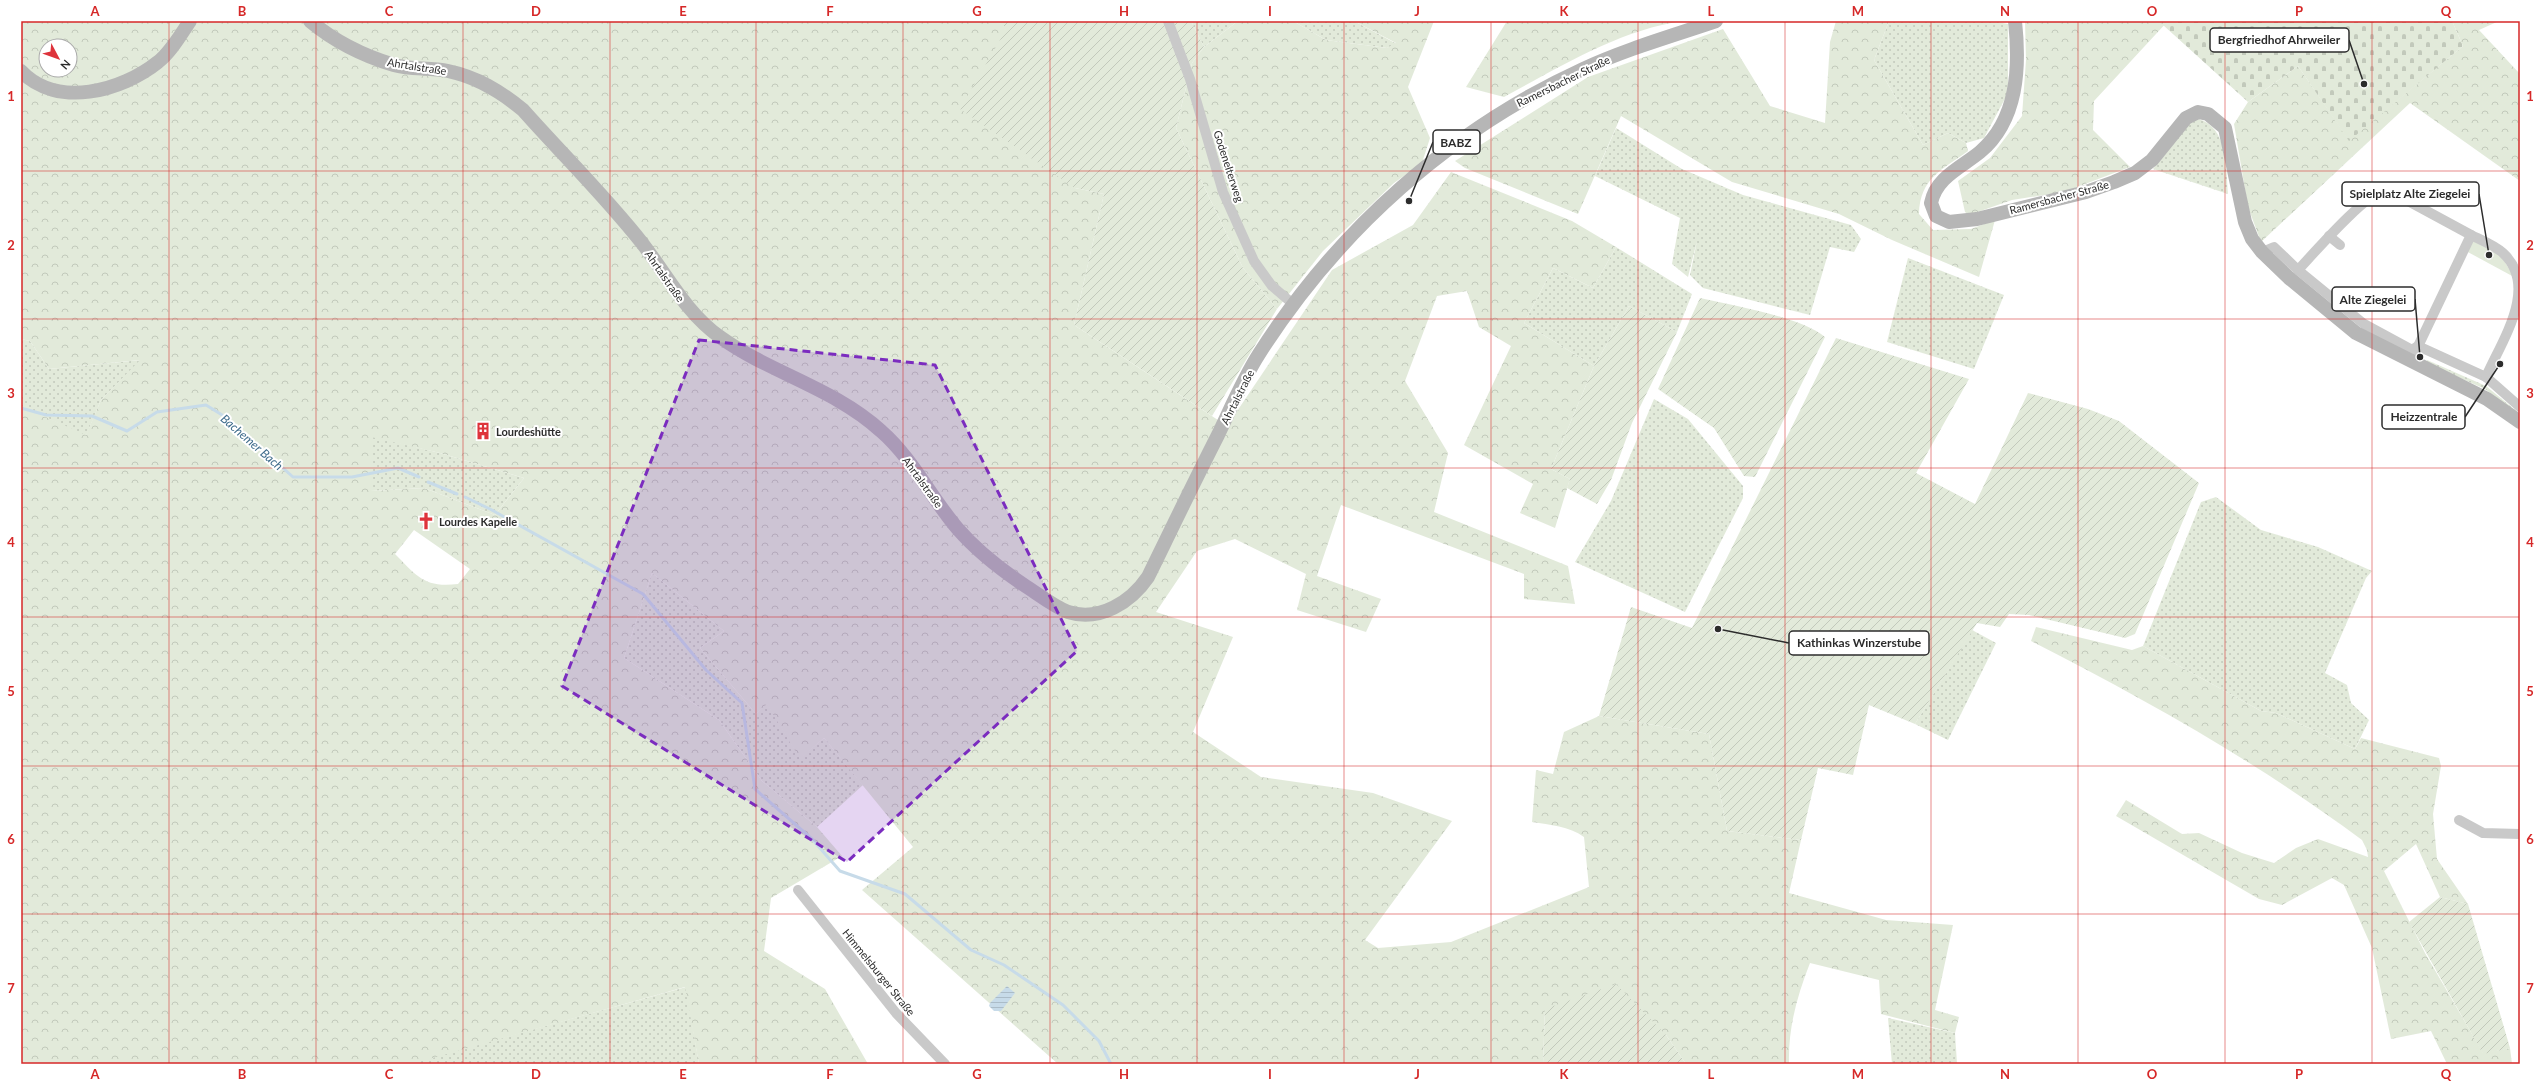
<svg xmlns="http://www.w3.org/2000/svg" width="2541" height="1085" font-family="Lato,sans-serif">
	<defs>
		<pattern id="grass-dots" width="8" height="8" patternUnits="userSpaceOnUse"><rect width="8" height="8" fill="#e2eada"/><path d="M2 2h.1M6 6h.1" fill="none" stroke="#c2c9bb" stroke-width="1.8" stroke-linecap="round"/></pattern>
		<pattern id="forest-crowns" width="20" height="18" patternUnits="userSpaceOnUse"><rect width="20" height="18" fill="#e2eada"/><path d="M2 6a3 3 0 1 1 6 0M12 15a3 3 0 1 1 6 0" fill="none" stroke="#c2c9bb"/></pattern>
		<pattern id="cemetery-stones" width="16" height="16" patternUnits="userSpaceOnUse"><rect width="16" height="16" fill="#e2eada"/><path d="M2 7V4a2 2 0 0 1 4 0v3zM10 15v-3a2 2 0 0 1 4 0v3z" fill="#c2c9bb"/></pattern>
		<pattern id="garden-furrows" width="10" height="10" patternUnits="userSpaceOnUse"><rect width="10" height="10" fill="#e2eada"/><path d="M-1 1l2-2M0 10L10 0M9 11l2-2" fill="none" stroke="#c2c9bb"/></pattern>
		<pattern id="water-rules" width="6" height="5" patternUnits="userSpaceOnUse"><rect width="6" height="5" fill="#c7dbe9"/><path d="M0 2.5h6" fill="none" stroke="#abbcc8"/></pattern>
	</defs>
	<rect width="100%" height="100%" fill="#fff"/>
	<g fill="url(#grass-dots)">
		<path d="M1191 21H1238L1204 47Z"/>
		<path d="M1293 21H1354L1397 44 1387 48 1326 40Z"/>
		<path d="M1889 21H1992L2008 24V93L1984 138 1966 143 1948 133 1923 145 1874 60Z"/>
		<path d="M2198 119C2228 126 2226 169 2228 194L2153 169 2191 122Z"/>
		<path d="M1616 128 1682 169 1743 195 1851 225 1861 239 1854 252 1830 247 1810 315 1703 288 1690 275 1697 241 1688 277 1672 264 1680 218 1595 176Z"/>
		<path d="M1616 247 1692 294 1677 332 1629 306 1594 366 1524 323 1553 268 1593 288Z"/>
		<path d="M1908 258 2004 295 1974 369 1887 342Z"/>
		<path d="M21 339 30 341 49 369 141 360 101 400 86 436 21 406Z"/>
		<path d="M2427 360 2486 386 2520 414V417L2485 389 2426 363Z"/>
		<path d="M1654 399 1688 419 1743 486V498L1685 612 1575 562 1611 501Z"/>
		<path d="M371 436 440 453 524 478 495 515 424 488 371 491Z"/>
		<path d="M2216 497 2261 530 2318 547 2372 571 2366 578 2325 673 2347 685 2351 703 2369 720 2355 749 2276 713 2261 711 2143 646 2201 502Z"/>
		<path d="M652 573 724 631 700 648 756 714 767 703 800 758 824 738 863 785 817 827 762 781 719 720 624 658Z"/>
		<path d="M1972 630 1996 643 1948 740 1915 724Z"/>
		<path d="M686 987 699 1064 411 1063Z"/>
		<path d="M1888 1018 1955 1033 1957 1064H1892Z"/>
	</g>
	<g fill="url(#forest-crowns)" fill-rule="evenodd">
		<path d="M21 21H996L1007 27 1075 188 1104 194 1074 325 1227 426 1332 270 1413 225 1451 172 1572 221 1616 247 1593 288 1553 268 1524 323 1594 366 1551 469 1570 479 1555 528 1520 513 1533 484 1464 445 1511 346 1479 327 1467 291 1437 296 1405 381 1448 453 1434 512 1568 566 1575 604 1524 599V574L1341 505 1317 576 1381 599 1366 632 1297 610 1306 574 1235 539 1197 551 1156 612 1233 637 1193 732 1261 777 1373 793 1452 821 1365 940 1378 948 1451 942 1589 887 1584 837C1569 826 1550 825 1532 822L1536 770 1553 774 1564 732 1599 716 1709 734 1727 831 1801 840 1789 893 1886 920 1953 925 1935 1010 1959 1017 1955 1033 1881 1014 1879 980 1810 963C1797 996 1788 1028 1789 1064H1686L1666 1035 1545 1009 1543 1064H1058L862 890 913 847 824 738 800 759 767 704 756 714 700 648 724 631 652 573 624 658 719 720 762 781 817 827 842 856 771 898 764 951 825 989 868 1064H699L685 987 411 1064H21V406L86 435 101 400 140 360 49 369 30 341 21 339ZM46 46H70V70H46ZM371 437 440 453 524 478 495 515 424 488 371 491ZM414 530 470 569 458 584C424 588 417 576 395 554Z"/>
		<path d="M1238 21H1293L1326 40 1387 48 1396 43 1354 21H1434L1408 87 1430 138 1422 163 1394 183 1323 251 1277 309 1243 268 1176 128 1192 63 1204 47Z"/>
		<path d="M1507 21H1683C1619 30 1560 67 1504 97L1466 87Z"/>
		<path d="M1836 21H1889L1874 60 1923 145 1948 133 1966 143 1968 151C1942 170 1920 178 1919 214L1933 230 1971 229 1995 220 1979 277 1892 240 1839 214 1732 182 1621 116 1578 214 1465 168 1455 161 1588 77 1723 29 1770 106 1825 123 1830 42Z"/>
		<path d="M2025 21H2168L2094 101 2093 130 2130 167 2064 192 2012 200 1969 215 1965 212 1958 181 1990 158 2022 116 2026 60Z"/>
		<path d="M2452 21H2499L2479 30 2520 74V181L2410 103 2261 242 2248 207 2234 124 2248 102 2298 66 2349 140 2463 46Z"/>
		<path d="M2036 627 2132 650 2143 646 2261 711 2276 713 2355 749 2361 738 2439 758 2441 766 2433 814 2437 859 2468 904 2440 897 2416 844 2384 871 2425 953 2483 1053 2510 1048 2512 1064H2447L2431 1031 2391 1039 2372 948 2344 885 2332 878 2282 905 2259 899 2116 816 2126 800 2182 834 2199 833 2242 853 2274 863 2296 848 2318 839 2368 857 2367 850 2362 840C2259 763 2145 699 2031 641Z"/>
	</g>
	<path fill="url(#cemetery-stones)" d="M2168 21H2452L2463 46 2349 141 2298 66 2248 102 2163 25Z"/>
	<path fill="#e2eada" d="M2473 238 2500 254 2514 277 2466 251Z"/>
	<g fill="url(#garden-furrows)">
		<path d="M996 21H1191L1204 47 1192 63 1176 128 1243 268 1277 309 1212 416 1074 325 1104 194 1075 188 960 109 1007 28Z"/>
		<path d="M1700 298C1734 306 1799 316 1825 337L1755 477 1744 476 1714 428 1658 389Z"/>
		<path d="M1629 306 1677 332 1632 423 1611 480 1597 504 1567 488 1570 479 1551 469 1594 366Z"/>
		<path d="M1836 338 1969 379 1916 473 1975 504 2028 393 2088 409 2119 421 2199 483 2135 634 2125 638 2029 615 2009 614 2000 627 1977 623 1915 724 1869 705 1853 775 1818 768 1801 840 1727 831 1709 734 1599 716 1631 607 1692 628Z"/>
		<path d="M2440 897 2468 904 2510 1048 2483 1054 2409 922Z"/>
		<path d="M1616 984 1666 1035 1686 1064H1543L1545 1009Z"/>
	</g>
	<path fill="url(#water-rules)" d="M1007 986 1015 993 1001 1011H994L989 1006 990 1003Z"/>
	<g fill="none" stroke-linecap="round" stroke-linejoin="round">
		<g stroke="#c7dbe9" stroke-width="3">
			<path d="M21 408 46 415 92 416 127 431 157 412 206 405 227 418 293 477H352L398 468 419 477"/>
			<path d="M428 482 457 494"/>
			<path d="M465 497 490 509 643 594 706 670 742 703 755 789 812 839 840 871 905 894 971 950 1004 965 1063 1005 1099 1041 1111 1064"/>
		</g>
		<g stroke="#c9c9c9" stroke-width="10">
			<path d="M1168 21 1190 79 1223 192 1254 261 1272 286 1293 304"/>
			<path d="M2329 236 2340 245"/>
			<path d="M2262 252 2274 247 2298 270"/>
			<path d="M2418 346 2486 377C2501 342 2540 287 2503 253 2494 245 2481 240 2471 235"/>
			<path d="M2411 361 2471 235 2386 189C2364 195 2315 252 2298 270L2364 324 2412 350 2418 346"/>
			<path d="M2486 377 2520 407"/>
			<path d="M2459 820 2483 833 2520 834"/>
			<path d="M798 890 896 1013 945 1064"/>
		</g>
		<g stroke="#b6b6b6" stroke-width="14">
			<path d="M310 21C334 41 364 56 394 65 411 70 430 67 448 71 477 77 500 91 523 110 562 154 605 196 642 243 667 275 686 313 720 337 770 373 834 388 881 431 912 458 930 496 957 528 976 550 1000 569 1024 585 1038 594 1053 606 1068 612 1100 622 1131 602 1148 577 1171 530 1194 482 1218 435 1231 408 1243 379 1259 354 1338 230 1450 130 1583 69 1626 49 1672 36 1716 21"/>
			<path d="M2015 21C2020 67 2018 120 1980 152 1962 167 1936 177 1931 203L1936 216 1949 222 1977 219 2086 192 2114 182 2135 173 2152 160 2186 118 2198 112 2208 114 2225 128 2245 222 2252 239 2262 252 2289 278 2356 333 2487 399 2520 422"/>
			<path d="M21 71C57 109 122 91 158 62 171 52 181 34 190 21"/>
		</g>
	</g>
	<path fill="#7b2cbf" fill-opacity="0.2" stroke="#7b2cbf" stroke-width="3" stroke-dasharray="8 5" stroke-linejoin="round" d="M699 340 935 365 1077 651 847 862 562 686Z"/>
	<path fill="none" stroke="#d62828" stroke-width="1" stroke-opacity="0.55" d="M169 21V1064M316 21V1064M463 21V1064M610 21V1064M756 21V1064M903 21V1064M1050 21V1064M1197 21V1064M1344 21V1064M1491 21V1064M1638 21V1064M1785 21V1064M1931 21V1064M2078 21V1064M2225 21V1064M2372 21V1064M21 171H2520M21 319H2520M21 468H2520M21 617H2520M21 766H2520M21 914H2520"/>
	<defs>
		<g id="building-bare" transform="scale(1.38)"><path d="M-4-6H4V6H1V3H-1V6H-4ZM-2.5-4.3h1.7v1.8h-1.7ZM.8-4.3h1.7v1.8H.8ZM-2.5-1h1.7V.8h-1.7ZM.8-1h1.7V.8H.8Z" fill="#de333b" stroke="#fff" stroke-width="2.5" paint-order="stroke"/></g>
		<g id="church-bare" transform="scale(1.38)"><path d="M-1.2-6h2.4v3.5h3.3v2.4h-3.3V6h-2.4V-.1h-3.3v-2.4h3.3Z" fill="#de333b" stroke="#fff" stroke-width="2.5" paint-order="stroke"/></g>
	</defs>
	<g fill-rule="evenodd">
		<use href="#building-bare" x="483" y="431"/>
		<use href="#church-bare" x="426" y="521"/>
	</g>
	<g text-anchor="middle" dominant-baseline="central" stroke-width="4" stroke-linejoin="round" paint-order="stroke">
		<g font-size="11" fill="#2c2c2c" stroke="#fff">
			<text transform="translate(417 66) rotate(9)">Ahrtalstraße</text>
			<text transform="translate(1563 81) rotate(-26)">Ramersbacher Straße</text>
			<text transform="translate(1229 166) rotate(72)">Godenelterweg</text>
			<text transform="translate(2059 197) rotate(-15)">Ramersbacher Straße</text>
			<text transform="translate(665 276) rotate(55)">Ahrtalstraße</text>
			<text transform="translate(1237 397) rotate(-63)">Ahrtalstraße</text>
			<text transform="translate(923 482) rotate(54)">Ahrtalstraße</text>
			<text transform="translate(879 972) rotate(51)">Himmelsburger Straße</text>
		</g>
		<g font-size="11" font-weight="bold" fill="#2c2c2c" stroke="#fff" text-anchor="start">
			<text x="496" y="431">Lourdeshütte</text>
			<text x="439" y="521">Lourdes Kapelle</text>
		</g>
		<g font-size="12" font-style="italic" fill="#3e6b8b" stroke="#fff">
			<text transform="translate(252 442) rotate(41)">Bachemer Bach</text>
		</g>
	</g>
	<path fill="none" stroke="#2c2c2c" stroke-width="1.5" d="M2364 84L2349 40M1409 201L1433 142M2489 255L2479 194M2420 357L2415 299M2500 364L2465 417M1718 629L1789 643"/>
	<g fill="#2c2c2c" stroke="#fff" stroke-width="1.5">
		<circle cx="2364" cy="84" r="4"/>
		<circle cx="1409" cy="201" r="4"/>
		<circle cx="2489" cy="255" r="4"/>
		<circle cx="2420" cy="357" r="4"/>
		<circle cx="2500" cy="364" r="4"/>
		<circle cx="1718" cy="629" r="4"/>
	</g>
	<g fill="#fff" stroke="#2c2c2c" stroke-width="1.5">
		<rect x="2210" y="28" width="139" height="24" rx="4"/>
		<rect x="1433" y="130" width="47" height="24" rx="4"/>
		<rect x="2342" y="182" width="137" height="24" rx="4"/>
		<rect x="2332" y="287" width="83" height="24" rx="4"/>
		<rect x="2382" y="405" width="83" height="24" rx="4"/>
		<rect x="1789" y="631" width="140" height="24" rx="4"/>
	</g>
	<g font-size="12" text-anchor="middle" font-weight="bold" fill="#2c2c2c">
		<text x="2279" y="44">Bergfriedhof Ahrweiler</text>
		<text x="1456" y="147">BABZ</text>
		<text x="2410" y="198">Spielplatz Alte Ziegelei</text>
		<text x="2373" y="304">Alte Ziegelei</text>
		<text x="2424" y="421">Heizzentrale</text>
		<text x="1859" y="647">Kathinkas Winzerstube</text>
	</g>
	<rect width="2541" height="1085" fill="none" stroke="#ffffff" stroke-width="44"/>
	<g transform="translate(58 58) rotate(131)"><circle r="19" fill="#ffffff" stroke="#ababab"/>
	<path d="M0-3L7 15L0 10L-7 15Z" fill="#de333b"/>
	<text y="-6" font-size="11" font-weight="bold" text-anchor="middle" fill="#2c2c2c">N</text>
	</g>
	<rect x="22" y="22" width="2497" height="1041" fill="none" stroke="#d62828" stroke-width="1.5"/>
	<g font-size="13" text-anchor="middle" font-weight="bold" fill="#d62828">
		<text x="95" y="16">A</text>
		<text x="242" y="16">B</text>
		<text x="389" y="16">C</text>
		<text x="536" y="16">D</text>
		<text x="683" y="16">E</text>
		<text x="830" y="16">F</text>
		<text x="977" y="16">G</text>
		<text x="1124" y="16">H</text>
		<text x="1270" y="16">I</text>
		<text x="1417" y="16">J</text>
		<text x="1564" y="16">K</text>
		<text x="1711" y="16">L</text>
		<text x="1858" y="16">M</text>
		<text x="2005" y="16">N</text>
		<text x="2152" y="16">O</text>
		<text x="2299" y="16">P</text>
		<text x="2446" y="16">Q</text>
		<text x="11" y="101">1</text>
		<text x="2530" y="101">1</text>
		<text x="11" y="250">2</text>
		<text x="2530" y="250">2</text>
		<text x="11" y="398">3</text>
		<text x="2530" y="398">3</text>
		<text x="11" y="547">4</text>
		<text x="2530" y="547">4</text>
		<text x="11" y="696">5</text>
		<text x="2530" y="696">5</text>
		<text x="11" y="844">6</text>
		<text x="2530" y="844">6</text>
		<text x="11" y="993">7</text>
		<text x="2530" y="993">7</text>
		<text x="95" y="1079">A</text>
		<text x="242" y="1079">B</text>
		<text x="389" y="1079">C</text>
		<text x="536" y="1079">D</text>
		<text x="683" y="1079">E</text>
		<text x="830" y="1079">F</text>
		<text x="977" y="1079">G</text>
		<text x="1124" y="1079">H</text>
		<text x="1270" y="1079">I</text>
		<text x="1417" y="1079">J</text>
		<text x="1564" y="1079">K</text>
		<text x="1711" y="1079">L</text>
		<text x="1858" y="1079">M</text>
		<text x="2005" y="1079">N</text>
		<text x="2152" y="1079">O</text>
		<text x="2299" y="1079">P</text>
		<text x="2446" y="1079">Q</text>
	</g>
</svg>
